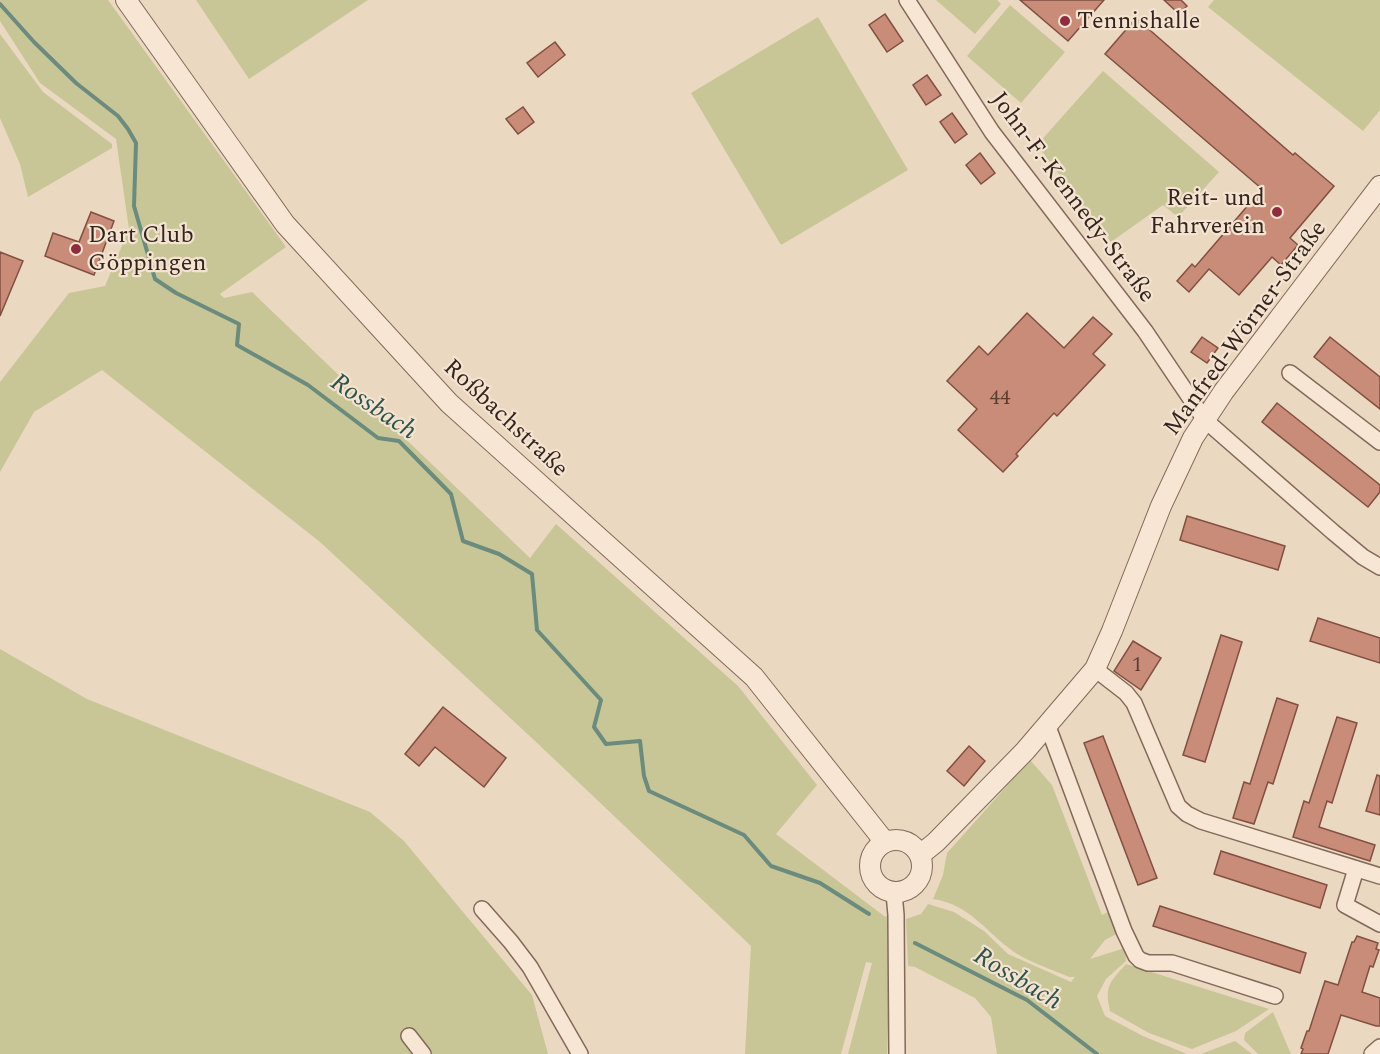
<svg xmlns="http://www.w3.org/2000/svg" width="1380" height="1054" font-family="Spectral,serif">
	<rect width="100%" height="100%" fill="#ebd8c1"/>
	<g fill="#c8c696">
		<path d="M0 0H108L286 247 220 294 224 298 252 292 530 558 556 524 738 686 817 785 776 834 884 916 891 917 887 1054H848L872 963 866 962 841 1054H745L751 946 535 741 320 542 102 370 34 412 0 472V382L69 293 105 286 129 229 116 139 40 83 0 21Z"/>
		<path d="M196 0H368L249 79Z"/>
		<path d="M936 0H997L1001 4 975 34Z"/>
		<path d="M1214 0H1380V110L1363 131 1208 7Z"/>
		<path d="M1010 5 1065 52 1021 103 967 56Z"/>
		<path d="M818 17 908 170 781 245 691 93Z"/>
		<path d="M0 34 43 92 112 144V148L28 197 20 164 0 118Z"/>
		<path d="M1103 71 1219 172 1178 217 1163 205 1111 242 1037 145Z"/>
		<path d="M0 649 87 699 370 812 404 841 532 995 548 1054H0Z"/>
		<path d="M1030 760 1052 785 1102 915 1110 911 1120 932 1105 940 1090 959 1125 948 1126 961 1106 979 1097 996 1105 1016 1143 1036 1187 1054H997L991 1017 975 998 915 967 908 966 906 919 921 914 928 904 954 912 984 931 1008 954 1071 982 1075 977H1069C1053 970 1023 960 1010 949 982 928 970 905 933 899L943 875 947 853Z"/>
		<path d="M1126 964 1269 1009 1236 1031 1192 1049 1149 1033 1110 1011C1104 986 1110 982 1126 964Z"/>
		<path d="M1273 1012 1291 1054H1258L1244 1040 1245 1033Z"/>
		<path d="M1235 1041 1252 1054H1201Z"/>
	</g>
	<g fill="none" stroke-linecap="round" stroke-linejoin="round">
		<g stroke="#6b8b7e" stroke-width="4">
			<path d="M0 4 34 42 76 83 118 116 128 129 136 143 134 206 155 279 176 293 239 324 237 345 308 385 378 438 399 441 451 494 463 541 499 554 532 574 537 630 601 700 594 727 606 744 640 741 644 776 649 791 744 835 771 866 820 883 869 914"/>
			<path d="M915 943 1027 1000 1097 1054"/>
		</g>
	</g>
	<g fill="#c88c79" stroke="#824f41" stroke-width="1.5">
		<path d="M1020 0H1104L1068 41Z"/>
		<path d="M1164 0H1181L1187 6 1179 14Z"/>
		<path d="M885 14 903 41 887 52 869 25Z"/>
		<path d="M1136 18 1293 155 1295 153 1334 186 1290 238 1298 245 1281 265 1272 257 1239 295 1209 269 1189 292 1177 281 1192 264 1195 267 1262 189 1105 54Z"/>
		<path d="M555 42 565 55 538 77 527 63Z"/>
		<path d="M927 75 941 95 926 105 913 85Z"/>
		<path d="M523 107 534 122 518 134 506 119Z"/>
		<path d="M952 113 967 134 955 143 940 122Z"/>
		<path d="M980 153 995 173 981 184 966 165Z"/>
		<path d="M91 212 114 221 94 275 45 256 53 233 79 242Z"/>
		<path d="M0 252 23 261 0 316Z"/>
		<path d="M1027 313 1064 348 1093 317 1112 334 1093 354 1105 365 1057 416 1054 413 1016 454 1018 456 1003 472 958 430 977 409 947 381 979 346 988 355Z"/>
		<path d="M1202 337 1218 348 1207 363 1191 352Z"/>
		<path d="M1330 337 1380 377V409L1314 357Z"/>
		<path d="M1277 403 1380 485V492L1368 507 1262 422Z"/>
		<path d="M1187 516 1285 546 1278 570 1180 540Z"/>
		<path d="M1318 618 1380 638V663L1310 641Z"/>
		<path d="M1221 635 1242 642 1205 762 1183 755Z"/>
		<path d="M1133 641 1161 658 1141 690 1114 671Z"/>
		<path d="M1277 698 1298 705 1273 784 1268 782 1254 824 1233 818 1244 782 1250 784Z"/>
		<path d="M443 707 506 758 484 787 435 747 419 766 405 754Z"/>
		<path d="M1337 717 1357 723 1332 803 1327 801 1319 827 1375 845 1370 861 1293 837 1304 801 1309 803Z"/>
		<path d="M1103 736 1157 878 1138 885 1084 743Z"/>
		<path d="M969 746 985 761 964 786 947 771Z"/>
		<path d="M1377 775 1380 776V815L1366 811Z"/>
		<path d="M1221 851 1327 885 1320 908 1214 874Z"/>
		<path d="M1160 906 1306 953 1300 973 1153 926Z"/>
		<path d="M1357 936 1378 943 1376 949 1379 950 1373 967 1370 966 1362 992 1380 998V1026H1376L1341 1015 1328 1054H1301L1303 1049 1301 1048 1307 1031H1309L1325 981 1338 985 1352 942H1354Z"/>
	</g>
	<g fill="none" stroke-linecap="round" stroke-linejoin="round">
		<g stroke="#84695a" stroke-width="18">
			<g id="minor">
				<path d="M907 0 992 132 1145 331 1205 420 1333 532 1363 557 1380 567"/>
				<path d="M1290 373 1380 442"/>
				<path d="M1095 669 1126 693 1134 703 1178 806 1187 814 1201 821 1380 876"/>
				<path d="M1047 724 1124 931 1136 956 1140 960 1148 963H1172L1275 996"/>
				<path d="M1356 869 1345 905 1380 924"/>
				<path d="M894 893 896 915 897 1054"/>
				<path d="M482 909 511 942 530 967 580 1054"/>
				<path d="M409 1036 423 1054"/>
				<path d="M1372 1054 1380 1047"/>
			</g>
		</g>
		<g stroke="#84695a" stroke-width="22">
			<g id="tertiary">
				<path d="M126 0 285 224 449 403 754 677 885 842"/>
				<circle cx="896" cy="866" r="26"/>
				<path d="M920 855 936 842 1025 751 1095 669 1112 631 1161 506 1193 438 1224 391 1380 186"/>
			</g>
		</g>
		<use href="#minor" stroke="#f7e6d4" stroke-width="15"/>
		<use href="#tertiary" stroke="#f7e6d4" stroke-width="20"/>
	</g>
	<g fill="#8f2d3f" stroke="#f3e3d0" stroke-width="2">
		<circle cx="1065" cy="21" r="6"/>
		<circle cx="1277" cy="212" r="6"/>
		<circle cx="76" cy="249" r="6"/>
	</g>
	<g text-anchor="middle" dominant-baseline="central" stroke-width="4.5" stroke-linejoin="round" paint-order="stroke">
		<g font-size="21" fill="#593e34">
			<text x="1000" y="398">44</text>
			<text x="1137" y="665">1</text>
		</g>
		<g font-size="24" fill="#34241d" stroke="#f3e3d0" text-anchor="start">
			<text x="1077" y="21">Tennishalle</text>
			<text x="1265" y="198" text-anchor="end">Reit- und<tspan x="1265" dy="28">Fahrverein</tspan></text>
			<text x="88" y="235">Dart Club<tspan x="88" dy="28">Göppingen</tspan></text>
		</g>
		<g font-size="24" fill="#34241d" stroke="#f3e3d0">
			<text transform="translate(1073 197) rotate(53)">John-F.-Kennedy-Straße</text>
			<text transform="translate(1245 328) rotate(-54)">Manfred-Wörner-Straße</text>
			<text transform="translate(506 418) rotate(43)">Roßbachstraße</text>
		</g>
		<g font-size="26" font-style="italic" fill="#2d534a" stroke="#f3e3d0">
			<text transform="translate(374 406) rotate(34)">Rossbach</text>
			<text transform="translate(1018 978) rotate(31)">Rossbach</text>
		</g>
	</g>
</svg>
